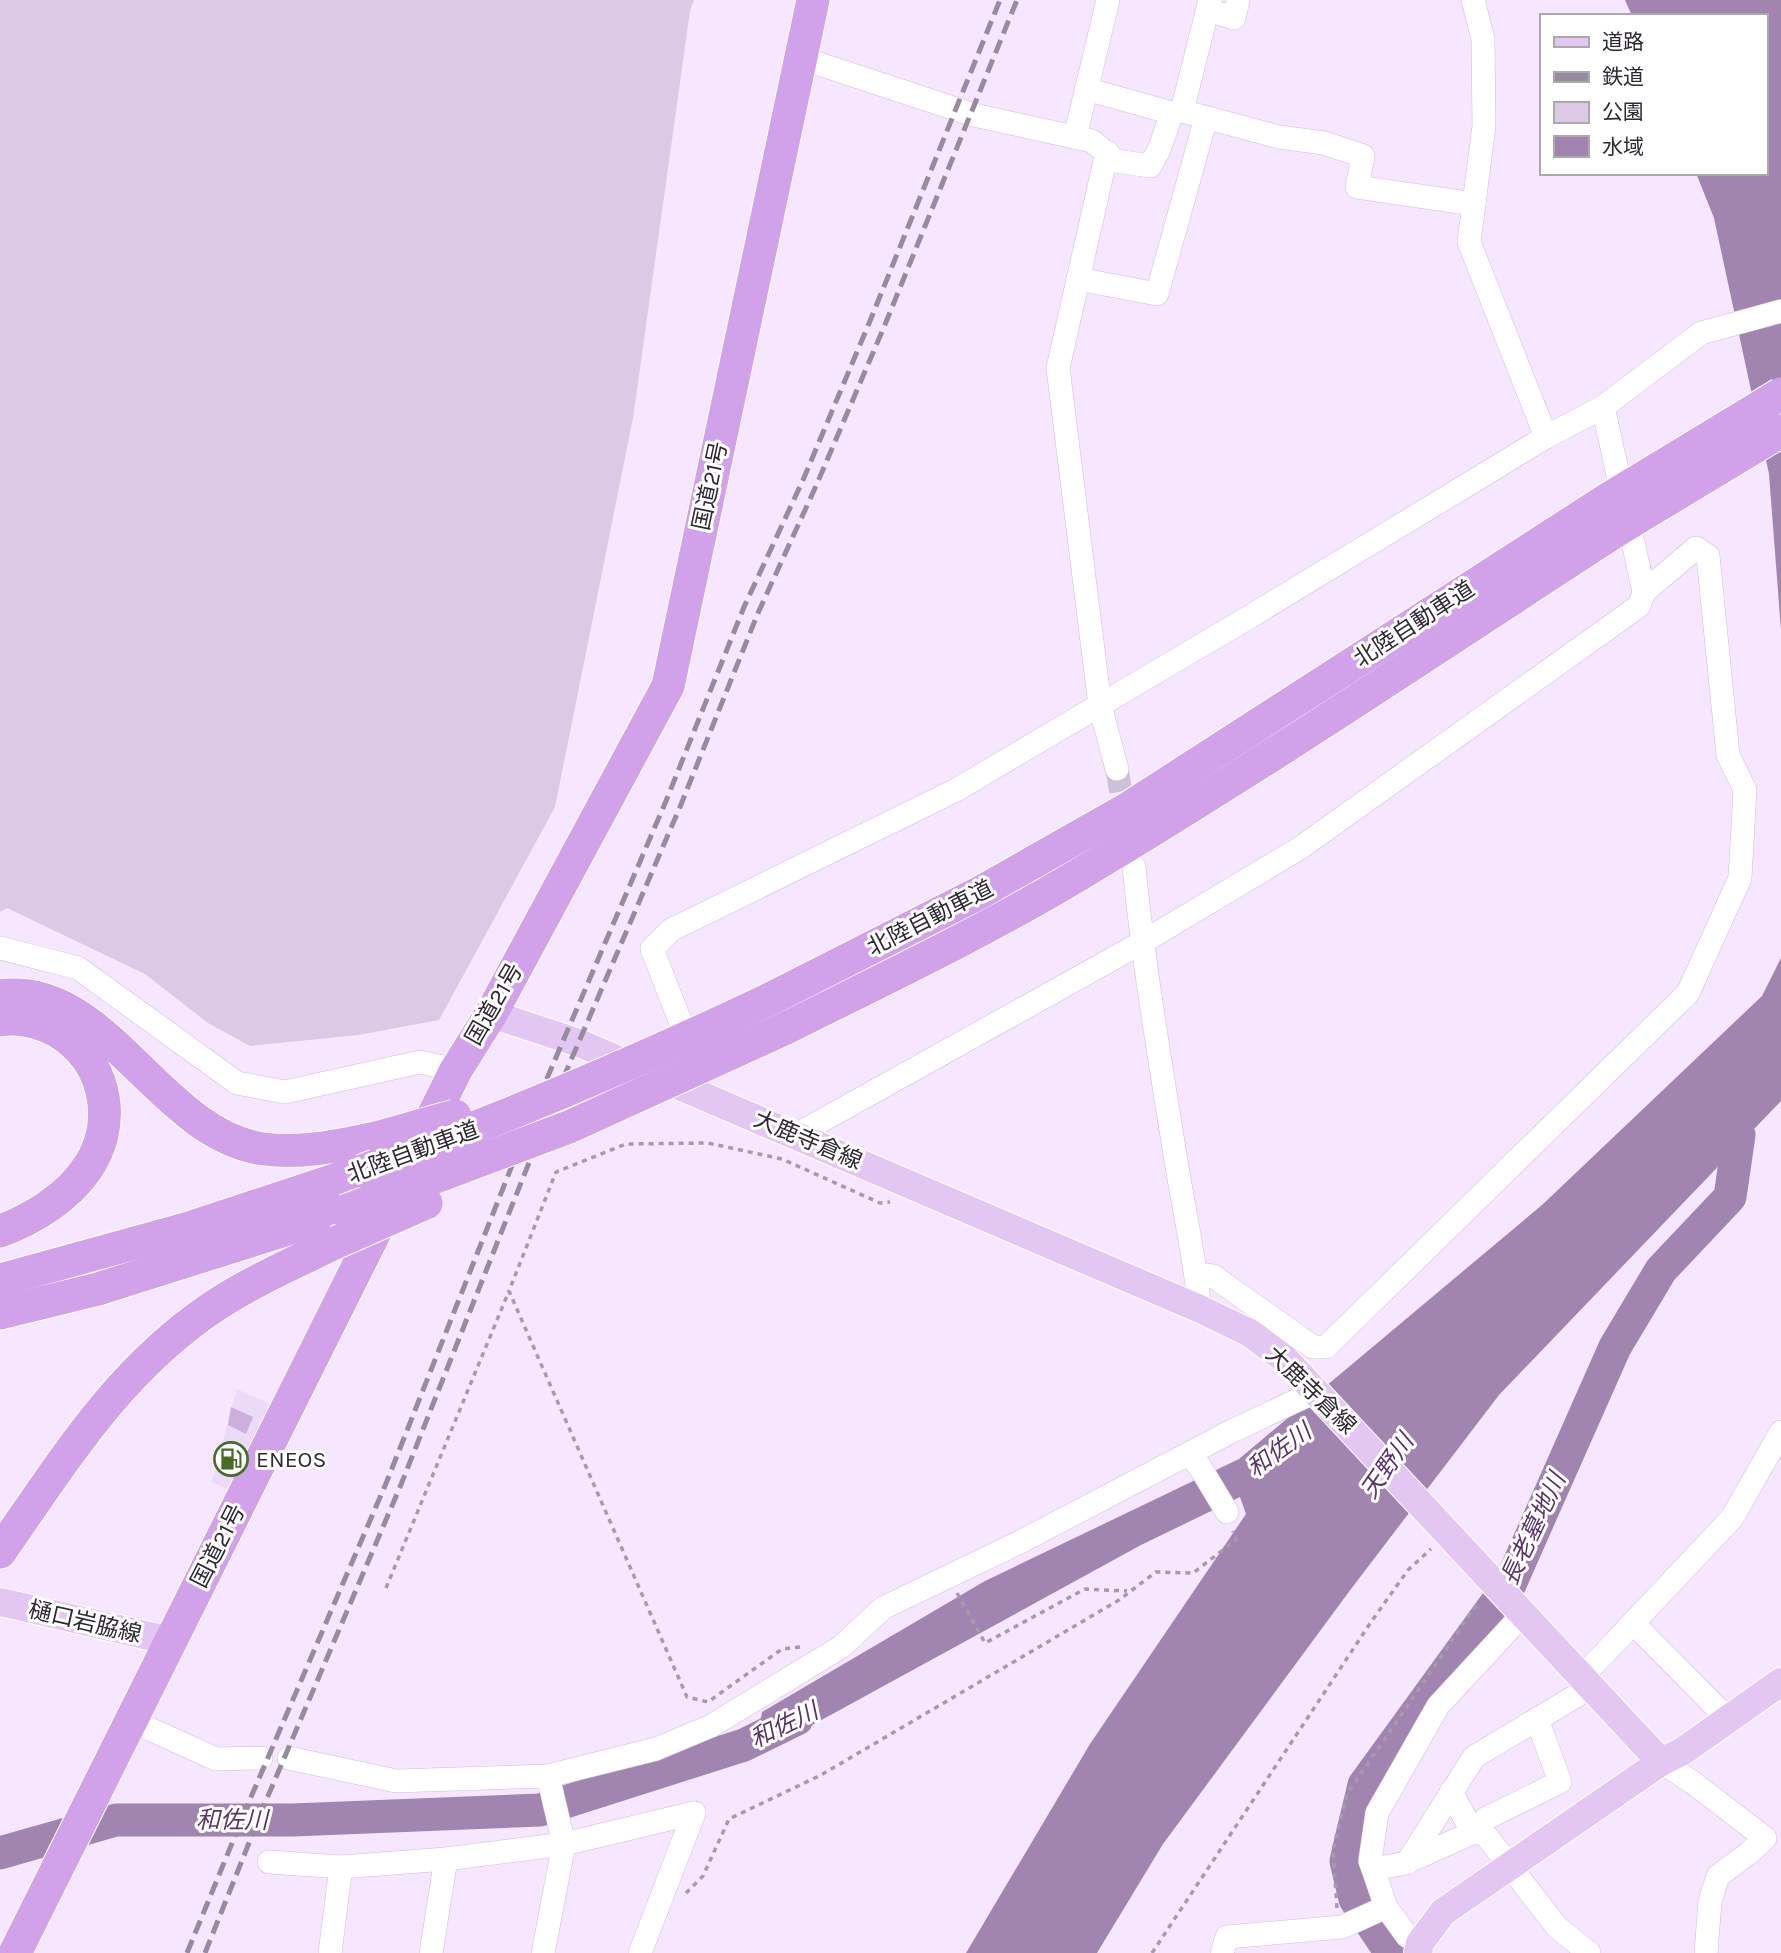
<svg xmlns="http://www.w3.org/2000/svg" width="1781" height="1953" font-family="Karla,'Noto Sans JP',sans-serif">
	<rect width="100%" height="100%" fill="#f6e6ff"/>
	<path fill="#edd9f8" d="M237 1389 270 1404 227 1489 212 1482Z"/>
	<path fill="#dcc9e5" d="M0 0H694L690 11 633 418 555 807 439 1020 358 1035 250 1046 208 1023 145 974 7 908 0 912Z"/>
	<g fill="#a185b0">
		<path d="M1625 0H1781V630L1769 474 1714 218 1696 173H1765V16H1632Z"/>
		<path d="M1781 958V1101L1499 1395 1351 1589 1163 1844 1097 1953H966L1090 1744 1246 1514 1240 1497 1141 1545 754 1757 762 1712 985 1581 1239 1459 1542 1205 1762 996Z"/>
	</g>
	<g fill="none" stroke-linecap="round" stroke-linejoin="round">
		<g stroke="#a185b0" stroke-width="33">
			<path d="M0 1853 116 1820H293L540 1810 744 1745 797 1719"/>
			<path d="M1391 1953 1355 1899 1346 1861 1364 1785 1510 1584 1615 1347 1661 1270 1730 1197 1739 1135 1721 1105"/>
		</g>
	</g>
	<path fill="#ccafdb" d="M231 1407 253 1417 246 1434 228 1425Z"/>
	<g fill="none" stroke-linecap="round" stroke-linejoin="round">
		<path stroke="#cec0d6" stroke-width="23" stroke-dasharray="23 11" stroke-linecap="butt" d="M1117 769 1126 824"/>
		<g stroke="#cebed6" stroke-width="24">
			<g id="minor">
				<path d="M1473 0 1483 39 1484 126 1469 242 1546 437"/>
				<path d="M1208 10 1234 18 1238 0"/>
				<path d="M801 58 974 115 1092 141 1116 161 1150 166 1159 150 1172 113 1182 111 1210 0"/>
				<path d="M1086 89 1172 113"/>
				<path d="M1182 111 1279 137 1324 143 1363 156 1357 187 1474 204"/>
				<path d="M1075 137 1108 0"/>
				<path d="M1107 152 1058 368 1100 706 1117 769"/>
				<path d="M1078 279 1157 294 1206 118"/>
				<path d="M1134 867C1144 968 1161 1067 1177 1167 1185 1214 1195 1261 1200 1309"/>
				<path d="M0 948 78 968 237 1083 285 1092 420 1062 456 1070"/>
				<path d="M691 1049 652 949 671 930 956 790 1241 622 1546 437 1603 407"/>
				<path d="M796 1135 1141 943 1300 848 1639 606 1644 592"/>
				<path d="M1196 1274 1213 1276 1313 1347H1326L1688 993 1740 878 1745 790 1728 755 1708 556 1696 548 1644 592 1603 407 1701 333 1781 311"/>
				<path d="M1189 1454 1200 1467 1227 1512"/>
				<path d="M1633 1623 1728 1719"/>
				<path d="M1582 1677 1732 1518 1781 1432"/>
				<path d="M132 1721 216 1759 261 1758"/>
				<path d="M289 1758 396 1781 548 1776 656 1749 711 1726 841 1647 883 1608 1020 1542 1232 1431 1317 1391"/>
				<path d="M1661 1762 1692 1782 1765 1838 1749 1853 1718 1876 1710 1901 1706 1953"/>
				<path d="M1451 1792 1473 1833"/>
				<path d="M1481 1829 1485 1819 1560 1782 1537 1719"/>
				<path d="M269 1862 341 1867 446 1859 564 1844 694 1813"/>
				<path d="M1407 1862 1481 1829 1557 1927 1589 1953"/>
				<path d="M1373 1869 1407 1863 1474 1757 1591 1687"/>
				<path d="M1420 1943 1407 1936 1386 1907 1373 1869 1370 1861 1377 1813 1438 1706 1523 1614"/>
				<path d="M330 1953 341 1867"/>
				<path d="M431 1953 446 1859"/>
				<path d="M543 1953 564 1844 548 1776"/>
				<path d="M640 1953 694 1813"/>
				<path d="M1222 1953 1227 1937 1342 1927 1386 1907"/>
			</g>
		</g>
		<g stroke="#fff" stroke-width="30">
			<g id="major">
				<path d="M491 1014 579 1043 1200 1309 1250 1333 1286 1360 1661 1762 1443 1912 1420 1943 1418 1953"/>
				<path d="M0 1602 171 1641"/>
				<path d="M1661 1762 1683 1751 1781 1682"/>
			</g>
		</g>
		<g stroke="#fff" stroke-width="35">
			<g id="highway">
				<path d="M0 996C106 981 159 1135 264 1149 303 1154 342 1145 380 1137"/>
				<path d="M768 1000 979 893 1127 809 1608 499"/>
				<path d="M0 1020C22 1016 48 1024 66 1037 108 1068 117 1127 86 1170 67 1198 31 1220 0 1231"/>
				<path d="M784 1029C880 981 977 935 1070 880 1257 769 1437 647 1619 529"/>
				<path d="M419 1144 456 1070 491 1014 668 686 813 0"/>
				<path d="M0 1280 186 1229 362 1171"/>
				<path d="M0 1313 98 1289 345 1211"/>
				<path d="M0 1552C65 1459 118 1371 213 1307 252 1281 296 1262 337 1242"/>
				<path d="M15 1953 387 1208"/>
			</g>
		</g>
		<g stroke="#a69aad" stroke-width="3.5" stroke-dasharray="5 5" stroke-linecap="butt">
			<path d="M386 1588 509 1291"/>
			<path d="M957 1593 985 1643 1085 1589 1127 1591"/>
			<path d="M800 1647 782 1649 708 1702 687 1697 509 1291 556 1172 626 1144 708 1143 782 1159 880 1203 890 1202"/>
			<path d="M686 1893 703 1876 729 1819 821 1775 1119 1600 1156 1572 1193 1573 1236 1540 1233 1531"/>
			<path d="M1337 1908 1333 1850 1347 1794 1479 1601"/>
			<path d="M1152 1953 1371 1622 1408 1570 1431 1549"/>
		</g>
		<use href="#minor" stroke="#fff" stroke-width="23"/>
		<use href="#major" stroke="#e3c7f2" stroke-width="28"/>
		<use href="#highway" stroke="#d1a2e9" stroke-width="33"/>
		<g stroke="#978c9e" stroke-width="5" stroke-dasharray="14 7" stroke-linecap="butt">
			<path d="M187 1953 251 1797 387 1481 542 1090 666 801 744 607 803 480 870 321 1000 0"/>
			<path d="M205 1953 265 1803 400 1487 556 1095 680 807 758 613 816 486 884 327 1017 0"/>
		</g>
		<g stroke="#fff" stroke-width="35" stroke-linecap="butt">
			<g id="highway-bridge">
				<path d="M1608 499 1781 394"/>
				<path d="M1619 529 1781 431"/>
				<path d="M380 1137 455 1116"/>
				<path d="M362 1171C500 1120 635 1063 768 1000"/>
				<path d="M345 1211 569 1127 784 1029"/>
				<path d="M337 1242 426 1203"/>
			</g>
		</g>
		<use href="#highway-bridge" stroke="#d1a2e9" stroke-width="33"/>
	</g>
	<defs>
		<g id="fuel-ring" transform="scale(1.75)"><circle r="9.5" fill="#fff" stroke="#456d28" stroke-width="1.5"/><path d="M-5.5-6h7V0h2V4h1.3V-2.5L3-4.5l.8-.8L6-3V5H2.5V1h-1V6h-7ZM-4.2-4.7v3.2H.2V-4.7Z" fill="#456d28"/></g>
	</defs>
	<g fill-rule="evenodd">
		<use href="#fuel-ring" x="231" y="1459"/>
	</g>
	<g text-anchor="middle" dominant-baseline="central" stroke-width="6" stroke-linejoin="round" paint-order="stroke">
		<g font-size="23" fill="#2f2933" stroke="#fff">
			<text transform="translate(710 486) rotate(-78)">国道21号</text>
			<text transform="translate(1414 624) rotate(-33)">北陸自動車道</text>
			<text transform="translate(930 918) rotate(-27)">北陸自動車道</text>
			<text transform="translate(494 1004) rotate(-60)">国道21号</text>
			<text transform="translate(808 1140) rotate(23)">大鹿寺倉線</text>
			<text transform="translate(413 1152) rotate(-20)">北陸自動車道</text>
			<text transform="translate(1311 1390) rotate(44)">大鹿寺倉線</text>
			<text transform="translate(218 1546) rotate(-63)">国道21号</text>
			<text transform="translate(85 1622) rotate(13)">樋口岩脇線</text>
		</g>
		<g font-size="23" fill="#2f2933" stroke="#fff" text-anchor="start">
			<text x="256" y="1459">ENEOS</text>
		</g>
		<g font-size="24" font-style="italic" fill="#5a346b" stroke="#fff">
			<text transform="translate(1279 1450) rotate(-36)">和佐川</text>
			<text transform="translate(1387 1466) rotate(-55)">天野川</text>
			<text transform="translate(1533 1529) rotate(-65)">長老墓地川</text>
			<text transform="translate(784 1725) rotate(-26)">和佐川</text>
			<text x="232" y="1820">和佐川</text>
		</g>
	</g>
	<rect x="1540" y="14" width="228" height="161" fill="#ffffff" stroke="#aca9ad" stroke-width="2"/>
	<rect x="1554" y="37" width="35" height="10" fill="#e3c7f2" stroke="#aca9ad" stroke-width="2"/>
	<text x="1602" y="49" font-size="21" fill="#2f2933">道路</text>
	<rect x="1554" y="72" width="35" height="10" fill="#978c9e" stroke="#aca9ad" stroke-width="2"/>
	<text x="1602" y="84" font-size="21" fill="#2f2933">鉄道</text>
	<rect x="1554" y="102" width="35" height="21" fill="#dcc9e5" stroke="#aca9ad" stroke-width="2"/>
	<text x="1602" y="119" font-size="21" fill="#2f2933">公園</text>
	<rect x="1554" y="136" width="35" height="21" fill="#a185b0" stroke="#aca9ad" stroke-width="2"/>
	<text x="1602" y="154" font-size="21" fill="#2f2933">水域</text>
</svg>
